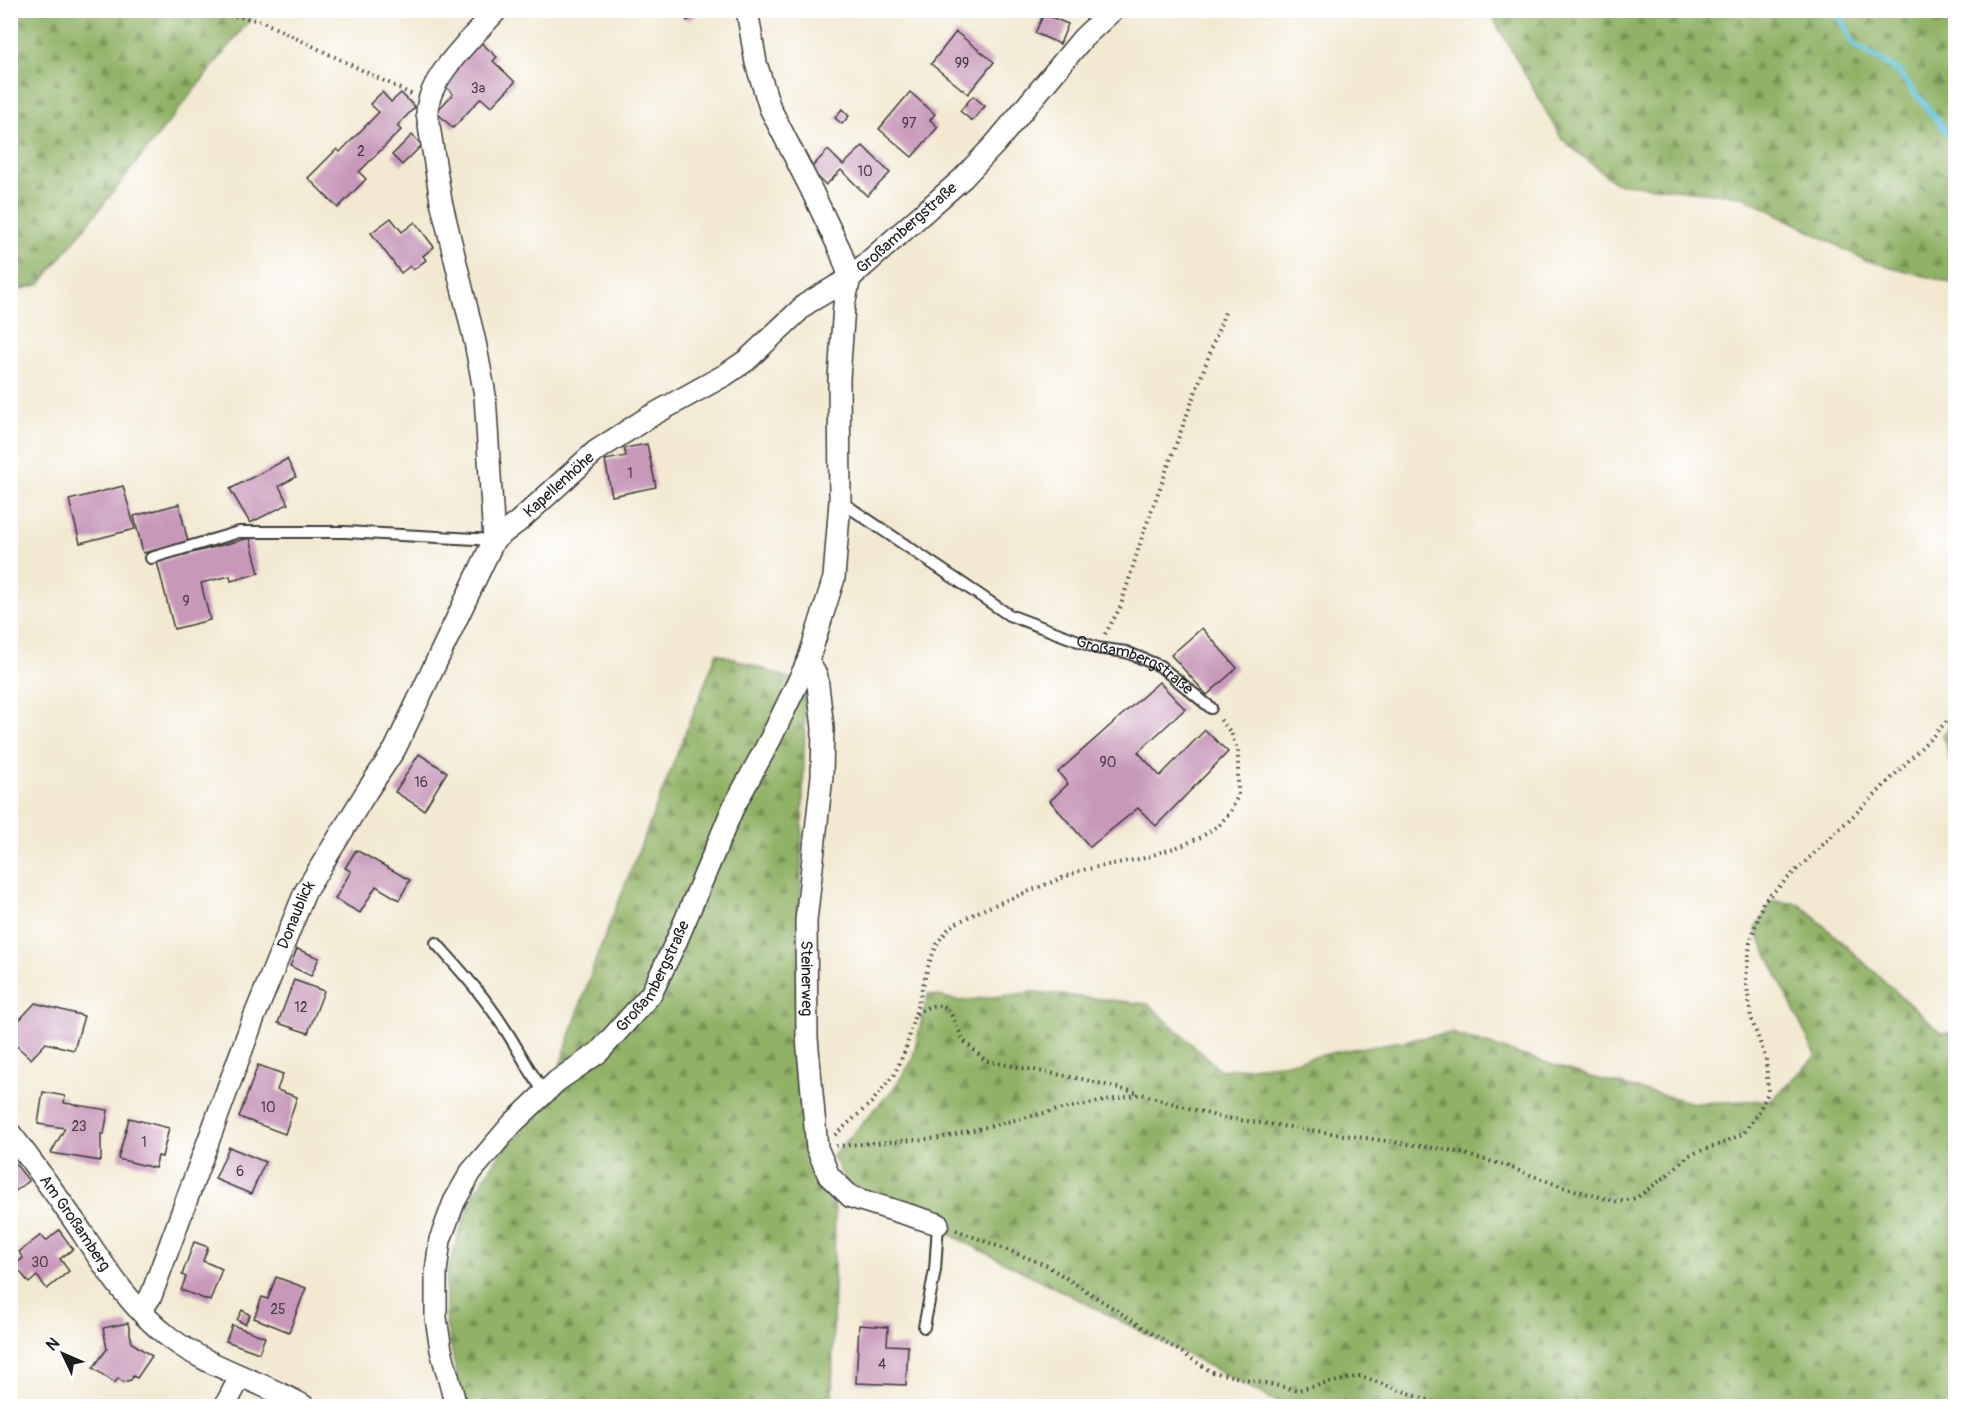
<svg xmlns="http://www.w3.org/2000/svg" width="1966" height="1417" font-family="Pangolin,sans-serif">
	<defs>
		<pattern id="forest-firs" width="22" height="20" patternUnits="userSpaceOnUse" patternTransform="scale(1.5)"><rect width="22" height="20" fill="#90b266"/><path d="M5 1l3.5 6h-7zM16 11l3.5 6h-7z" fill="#759053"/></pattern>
	</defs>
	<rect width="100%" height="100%" fill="#fff"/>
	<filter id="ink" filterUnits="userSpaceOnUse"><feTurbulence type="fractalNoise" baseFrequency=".0167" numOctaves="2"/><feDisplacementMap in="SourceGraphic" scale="12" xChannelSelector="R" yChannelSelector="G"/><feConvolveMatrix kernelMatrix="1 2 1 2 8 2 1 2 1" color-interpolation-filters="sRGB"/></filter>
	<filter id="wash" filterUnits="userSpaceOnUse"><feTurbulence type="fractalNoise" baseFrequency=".008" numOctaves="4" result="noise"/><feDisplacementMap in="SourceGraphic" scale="24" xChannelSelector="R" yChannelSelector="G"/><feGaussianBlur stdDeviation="1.35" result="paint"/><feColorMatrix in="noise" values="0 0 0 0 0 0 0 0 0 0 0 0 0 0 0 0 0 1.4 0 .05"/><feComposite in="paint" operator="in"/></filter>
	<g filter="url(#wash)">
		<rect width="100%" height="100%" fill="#f3e9d1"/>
		<g fill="url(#forest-firs)" stroke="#566741" stroke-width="1.5">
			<path d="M11 10 257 11 40 284 11 292Z"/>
			<path d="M1489 11H1955V284L1865 260 1743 196 1615 183 1562 139Z"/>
			<path d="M717 653 806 684 797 1022 799 1082 807 1136 804 1145 835 1207 832 1406H467L456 1372 446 1323V1278L458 1236 475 1192 500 1154 546 1107 597 956Z"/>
			<path d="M1955 719V778L1943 736Z"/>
			<path d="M1773 901 1800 904 1941 1033 1955 1032V1406H1285L1190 1356 846 1182 833 1156 894 1088 912 1061 928 994 961 1001 1033 992 1148 1004 1220 1070 1281 1064 1341 1051 1452 1033 1591 1077 1694 1103 1772 1100 1816 1056 1755 929Z"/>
		</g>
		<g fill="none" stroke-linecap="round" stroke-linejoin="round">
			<path stroke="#63c5e1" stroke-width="6" d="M1837 10 1854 45 1897 70 1950 136 1956 139"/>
		</g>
		<g id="blocks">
			<g fill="#c798ba">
				<path d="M680 10H703L687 21Z"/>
				<path d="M1022 10H1054L1051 17 1068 24 1060 44 1035 33 1042 18Z"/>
				<path d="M956 32 994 62 968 94 931 64Z"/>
				<path d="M479 41 497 57 493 61 515 82 491 107 481 98 453 128 436 112 453 94 441 82Z"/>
				<path d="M382 92 391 102 401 93 415 107 397 126 401 130 359 172 366 179 338 208 308 178 337 149 340 152 379 112 370 104Z"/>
				<path d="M910 92 935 114 930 120 938 127 912 157 879 129Z"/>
				<path d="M973 96 985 106 972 121 960 111Z"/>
				<path d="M842 109 849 116 842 124 835 118Z"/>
				<path d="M412 135 422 145 402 165 392 155Z"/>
				<path d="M863 146 890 173 867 196 841 170 826 185 810 169 828 150 843 165Z"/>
				<path d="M391 218 402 232 415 222 434 247 423 256 426 260 413 270 410 266 401 273 371 233Z"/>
				<path d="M647 444 656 487 612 496 605 460 626 456 624 448Z"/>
				<path d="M287 459 296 477 279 486 288 504 250 523 230 489Z"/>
				<path d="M123 486 135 529 80 543 69 500Z"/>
				<path d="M179 504 188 542 143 553 134 516Z"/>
				<path d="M250 538 259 573 231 581 230 576 201 583 210 620 174 629 157 562Z"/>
				<path d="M1202 628 1237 668 1207 695 1171 655Z"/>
				<path d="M1159 682 1185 709 1138 752 1160 776 1205 730 1228 752 1156 826 1138 808 1090 847 1050 801 1068 784 1058 772Z"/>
				<path d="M419 754 447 772 424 810 395 792Z"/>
				<path d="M356 850 410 880 399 900 376 886 360 913 335 899 351 871 345 868Z"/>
				<path d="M297 949 319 958 311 976 290 966Z"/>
				<path d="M294 980 324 991 308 1033 278 1023Z"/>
				<path d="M35 1003 84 1016 74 1050 46 1043 31 1059 10 1040V1030Z"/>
				<path d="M258 1065 283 1074 277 1090 297 1097 285 1134 239 1117Z"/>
				<path d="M43 1092 65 1096 64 1103 108 1110 104 1134H101V1161L51 1153 65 1128 38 1124Z"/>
				<path d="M129 1118 169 1128 162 1157 158 1156 155 1168 118 1159Z"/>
				<path d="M229 1147 265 1162 251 1194 215 1179Z"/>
				<path d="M10 1157 29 1181 10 1195Z"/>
				<path d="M59 1230 73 1249 60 1259 69 1271 47 1289 37 1276 29 1283 15 1265 23 1258 19 1252 41 1235 46 1241Z"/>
				<path d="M194 1242 208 1247 203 1261 222 1269 210 1301 181 1290 186 1277 182 1275Z"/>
				<path d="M276 1277 306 1288 289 1332 254 1318 262 1297 268 1299Z"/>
				<path d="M242 1310 250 1315 245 1324 237 1320Z"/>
				<path d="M128 1323 132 1343 152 1356 137 1378 133 1376 131 1380 123 1382 118 1378 115 1383 93 1368 107 1349 103 1328Z"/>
				<path d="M232 1325 265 1337 259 1353 226 1341Z"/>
				<path d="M859 1325 888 1327 887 1345 908 1346 906 1385 856 1383Z"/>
			</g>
		</g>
	</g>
	<g filter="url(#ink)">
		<use href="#blocks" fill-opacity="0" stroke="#3c3b37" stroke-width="1.5"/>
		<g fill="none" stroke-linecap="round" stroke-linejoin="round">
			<g stroke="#3c3b37" stroke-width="14">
				<g id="lane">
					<path id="s1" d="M840 501 1009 615 1097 648 1126 652 1160 666 1211 708"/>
					<path d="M151 558 239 532H345L494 540"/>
					<path d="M436 943C460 970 484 996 503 1026 518 1048 529 1072 545 1093"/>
					<path d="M924 1327 935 1270 938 1224"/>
				</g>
			</g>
			<g stroke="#3c3b37" stroke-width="24">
				<g id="street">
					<path d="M747 10 756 63 770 108 810 187 840 250 850 278"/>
					<path d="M494 540 485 395 475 342 441 201 427 113C427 78 474 36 497 10"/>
					<path id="s2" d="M808 661 817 677 823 728 822 776 806 921 807 1038 817 1148 829 1176 851 1197 938 1224"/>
					<path id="s3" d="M10 1133C33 1162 54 1192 75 1222 103 1264 129 1307 170 1338 210 1368 261 1381 304 1406"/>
					<path id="s4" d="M141 1311 151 1296 253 1020 305 892 367 791 395 749 494 540 519 521 596 451 647 418 725 375 747 360 806 304 850 278"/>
					<path d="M225 1406 240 1377"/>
					<path id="s5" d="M456 1406 441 1350 436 1318V1272L440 1240 454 1202 471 1172 512 1124 557 1081 599 1052 651 994 676 942 733 808 770 740 808 661 834 578 840 501 839 378 844 305 850 278 963 178 995 144 1083 38 1113 10"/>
				</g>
			</g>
			<g stroke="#3c3b37" stroke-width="4" stroke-dasharray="1.5 4.5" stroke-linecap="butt">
				<path d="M229 15 261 21 413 95"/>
				<path d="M1105 634 1120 608 1144 531 1225 312"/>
				<path d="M916 1014C928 1006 934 1003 948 1008L964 1041 986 1061 1082 1079 1138 1093"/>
				<path d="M835 1135 871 1103 894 1075 905 1051 929 963 938 942 951 926 982 910 1082 870 1144 858 1183 845 1201 837 1220 824 1231 811 1238 795V752L1231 733 1219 718"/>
				<path d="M836 1146 940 1138 1057 1110 1141 1094 1219 1117 1449 1150 1504 1165 1563 1187 1618 1202 1636 1198 1665 1177 1689 1155 1721 1144 1744 1133 1758 1113 1768 1093 1766 1059 1751 1018 1746 978 1750 943 1763 902 1875 795 1956 712"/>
				<path d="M956 1230 1046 1265 1212 1372 1298 1390 1360 1376 1445 1406"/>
			</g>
			<use href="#lane" stroke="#fff" stroke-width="10"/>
			<use href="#street" stroke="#fff" stroke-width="21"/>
		</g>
	</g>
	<g text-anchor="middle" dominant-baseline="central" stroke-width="4.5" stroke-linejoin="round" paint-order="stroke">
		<g font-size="14" fill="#473b44">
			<text x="962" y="63">99</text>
			<text x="478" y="88">3a</text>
			<text x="909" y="123">97</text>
			<text x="361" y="151">2</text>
			<text x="865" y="171">10</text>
			<text x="630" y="473">1</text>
			<text x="186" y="601">9</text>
			<text x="1108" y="762">90</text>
			<text x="421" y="782">16</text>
			<text x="301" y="1007">12</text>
			<text x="268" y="1107">10</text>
			<text x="79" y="1126">23</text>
			<text x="144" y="1142">1</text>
			<text x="240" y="1171">6</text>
			<text x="40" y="1262">30</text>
			<text x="278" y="1309">25</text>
			<text x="882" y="1364">4</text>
		</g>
		<g font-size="16" fill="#1c1c1c" stroke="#fff">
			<text stroke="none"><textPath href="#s5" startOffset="1330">Großambergstraße</textPath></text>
			<text stroke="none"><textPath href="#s4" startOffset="936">Kapellenhöhe</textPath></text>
			<text stroke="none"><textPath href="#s1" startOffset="340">Großambergstraße</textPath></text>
			<text stroke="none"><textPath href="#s4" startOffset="426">Donaublick</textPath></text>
			<text stroke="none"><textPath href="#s5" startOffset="514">Großambergstraße</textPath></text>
			<text stroke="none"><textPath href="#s2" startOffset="321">Steinerweg</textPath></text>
			<text stroke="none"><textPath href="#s3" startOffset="111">Am Großamberg</textPath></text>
		</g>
	</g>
	<rect width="1966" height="1417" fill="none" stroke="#fff" stroke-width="36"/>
	<g transform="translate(63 1354) rotate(314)" stroke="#ffffff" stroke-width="4.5" paint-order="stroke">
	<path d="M0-4.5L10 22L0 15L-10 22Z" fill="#1c1c1c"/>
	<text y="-9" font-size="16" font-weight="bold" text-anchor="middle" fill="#1c1c1c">N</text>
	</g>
</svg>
